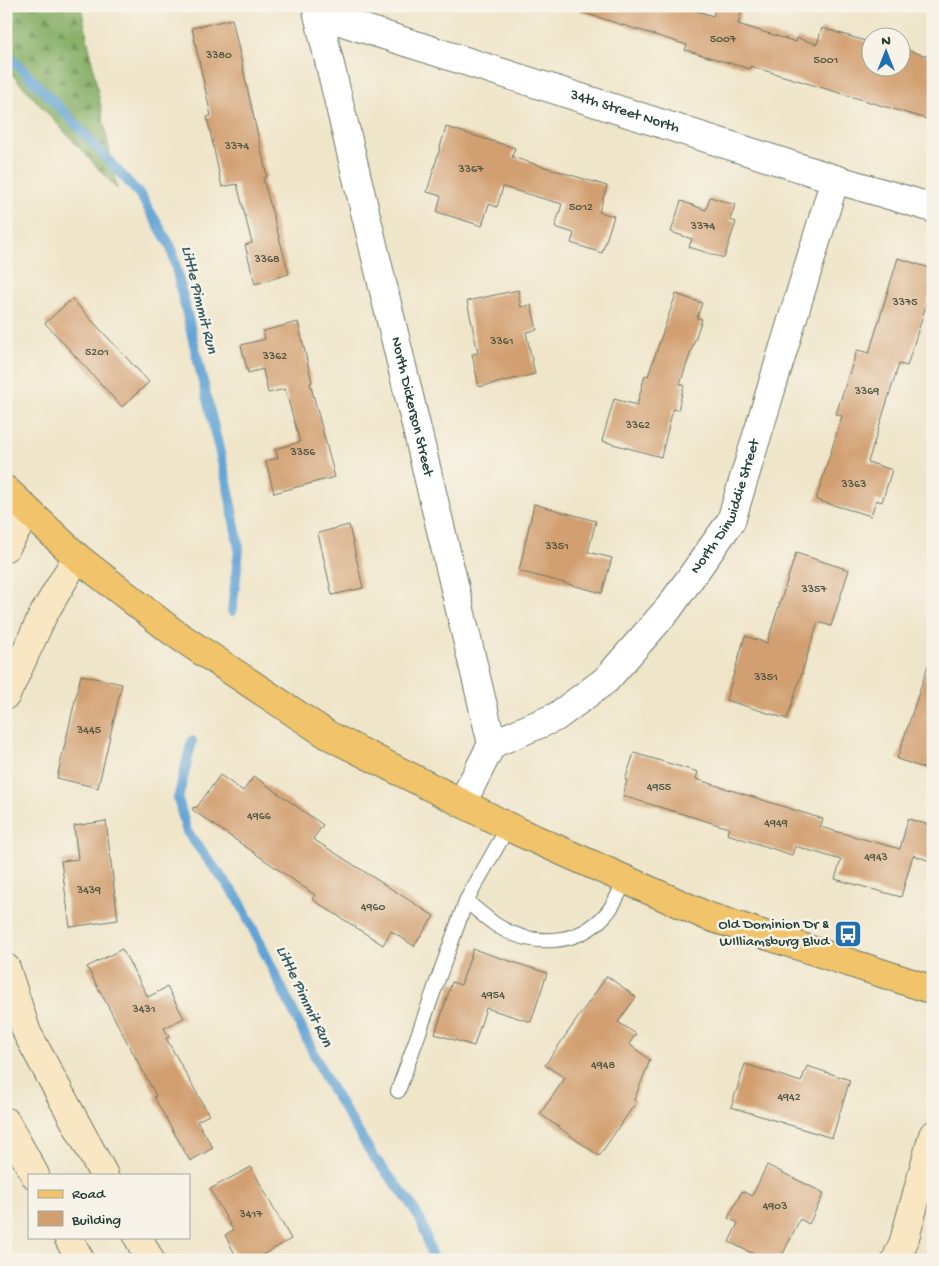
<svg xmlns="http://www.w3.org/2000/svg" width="939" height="1266" font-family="'Gochi Hand',sans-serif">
	<defs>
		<pattern id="forest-firs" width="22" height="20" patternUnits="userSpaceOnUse" patternTransform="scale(1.25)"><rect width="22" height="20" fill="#86af66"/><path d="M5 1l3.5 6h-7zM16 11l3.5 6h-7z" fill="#6d9055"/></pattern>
	</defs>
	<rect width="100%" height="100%" fill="#f7f3e8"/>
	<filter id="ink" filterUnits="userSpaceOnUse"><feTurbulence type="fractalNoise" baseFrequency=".02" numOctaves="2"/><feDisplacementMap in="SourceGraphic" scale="10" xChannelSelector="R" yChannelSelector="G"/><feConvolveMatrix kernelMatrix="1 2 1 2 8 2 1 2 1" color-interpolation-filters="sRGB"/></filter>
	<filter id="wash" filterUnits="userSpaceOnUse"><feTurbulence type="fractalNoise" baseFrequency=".0096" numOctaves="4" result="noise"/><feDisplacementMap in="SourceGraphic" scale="20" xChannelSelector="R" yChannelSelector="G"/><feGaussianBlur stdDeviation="1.12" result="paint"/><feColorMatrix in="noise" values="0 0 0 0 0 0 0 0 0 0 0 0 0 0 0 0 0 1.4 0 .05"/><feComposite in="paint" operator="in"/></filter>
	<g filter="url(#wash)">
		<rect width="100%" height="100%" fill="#efe5c9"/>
		<path fill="url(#forest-firs)" stroke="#52764d" d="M6 6H81L117 189 6 68Z"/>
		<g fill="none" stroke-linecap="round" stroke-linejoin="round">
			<g stroke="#61a3d4" stroke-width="10">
				<path d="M6 53 69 117 141 196 171 247 228 487 239 549 232 611"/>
				<path d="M192 741 178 799 187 832 239 900 328 1083 373 1156 409 1201 422 1223 433 1260"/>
			</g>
		</g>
		<g id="blocks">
			<g fill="#d29f70">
				<path d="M582 6H682L713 16 715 6H743L738 24 796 42 797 38 817 44 822 28 872 43V68H902V52L904 49 933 58V121L750 66V69L685 50 687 45 581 12Z"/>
				<path d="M232 19 267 177 263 178 289 274 255 284 245 245 252 243 237 184 222 187 207 117 211 116 192 28Z"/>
				<path d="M446 127 515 148 512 157 607 186 599 212 614 216 602 253 571 243 574 233 555 227 562 204 503 187 497 207 489 204 482 226 437 212 441 196 427 192Z"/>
				<path d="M710 197 735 205 730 220 736 222 724 258 689 247 692 239 671 232 681 201 706 210Z"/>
				<path d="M898 258 933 269V283L907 366 899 364 868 462 892 470 882 502 876 500 871 516 816 500 842 416 836 414 857 350 869 353Z"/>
				<path d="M518 290 521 307 531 305 537 330 526 332 535 374 479 387 472 354 478 353 467 301Z"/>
				<path d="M676 294 702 303 697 318 702 319 680 384 684 385 678 410 673 409 661 457 602 441 614 399 637 405 645 375 648 376Z"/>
				<path d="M72 299 149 382 122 407 45 323Z"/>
				<path d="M298 322 312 382 310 383 335 477 274 493 266 461 278 458 275 449 300 442 285 389 268 393 263 369 248 373 241 345 265 339 263 331Z"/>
				<path d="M534 504 596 521 588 552 612 558 602 593 519 571Z"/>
				<path d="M349 525 363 588 332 595 318 533Z"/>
				<path d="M796 553 849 570 831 626 818 622 787 719 726 700 745 636 767 643Z"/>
				<path d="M928 665 933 666V771L897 759Z"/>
				<path d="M81 675 122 684 98 788 57 778Z"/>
				<path d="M634 753 698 772 696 779 823 819 820 827 900 849 908 819 933 826V862L913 855 901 897 835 879 841 860 795 846 792 855 727 834 729 828 623 796 627 780H625Z"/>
				<path d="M220 775 243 791 254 776 323 825 313 839 434 916 414 946 391 931 383 945 312 899 315 895 194 811 192 808 197 807Z"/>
				<path d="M106 821 118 920 70 927 61 861 78 859 74 826Z"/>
				<path d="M122 949 148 997 167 987 184 1018 164 1028 169 1037 166 1038 209 1115 197 1121 213 1148 190 1161 154 1097 156 1096 87 967Z"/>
				<path d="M473 949 547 973 531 1022 486 1008 474 1046 435 1034 452 982 461 985Z"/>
				<path d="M607 976 636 997 618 1022 636 1034 629 1044 650 1060 634 1100 637 1101 599 1156 540 1114 565 1078 545 1065Z"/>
				<path d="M745 1064 801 1082 807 1066 850 1080 832 1138 731 1107Z"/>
				<path d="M767 1165 824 1193 809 1224 800 1219 780 1260H766L729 1242 738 1223 728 1218 742 1191 752 1196Z"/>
				<path d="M251 1167 291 1239 253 1260H238L225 1235 233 1230 210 1189Z"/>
			</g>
		</g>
	</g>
	<g filter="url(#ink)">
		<use href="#blocks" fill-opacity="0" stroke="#687868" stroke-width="1"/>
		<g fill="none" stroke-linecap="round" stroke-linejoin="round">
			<g stroke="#687868" stroke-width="16">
				<g id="lane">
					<path d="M466 901C476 909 486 918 496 925 532 948 579 946 607 913 615 904 620 890 626 880"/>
					<path d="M398 1091 466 901 508 827"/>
				</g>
			</g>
			<g stroke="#687868" stroke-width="30">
				<g id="street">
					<path id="s1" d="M316 6 492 744 462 803"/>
					<path id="s2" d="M318 14 835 179 933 208"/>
					<path id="s3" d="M492 744 556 717 606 680 669 608 731 521 835 179"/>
				</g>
			</g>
			<g stroke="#687868" stroke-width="30">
				<g id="secondary">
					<path d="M6 547 28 511"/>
					<path d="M6 695 43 615 77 557"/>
					<path d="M6 968 27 1033 104 1175"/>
					<path d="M6 1122 35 1175"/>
					<path d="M68 1237 80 1260"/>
					<path d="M138 1237 150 1260"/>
					<path d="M896 1260 904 1241 933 1135"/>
				</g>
			</g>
			<g stroke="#687868" stroke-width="30">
				<path id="primary" d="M6 490 77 557 173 632 328 735 517 831 707 916 933 990"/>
			</g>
			<use href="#lane" stroke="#fff" stroke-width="14"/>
			<use href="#street" stroke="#fff" stroke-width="28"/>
			<use href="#secondary" stroke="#f9e7c3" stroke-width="28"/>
			<use href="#primary" stroke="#f1c36a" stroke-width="28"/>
		</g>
	</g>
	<defs>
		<g id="bus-square" transform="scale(1.4375)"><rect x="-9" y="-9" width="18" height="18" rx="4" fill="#1f6fb2" stroke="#f7f3e8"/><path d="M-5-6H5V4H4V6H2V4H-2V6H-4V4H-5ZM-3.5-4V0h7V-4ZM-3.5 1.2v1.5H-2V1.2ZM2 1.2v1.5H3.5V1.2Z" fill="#fff"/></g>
	</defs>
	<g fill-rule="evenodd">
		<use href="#bus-square" x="848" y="934"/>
	</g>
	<g text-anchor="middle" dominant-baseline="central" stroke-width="5" stroke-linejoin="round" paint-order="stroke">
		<g font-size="12" fill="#4c5643">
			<text x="723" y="40">5007</text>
			<text x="219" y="56">3380</text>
			<text x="826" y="61">5001</text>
			<text x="237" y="147">3374</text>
			<text x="471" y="170">3367</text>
			<text x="581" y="208">5012</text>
			<text x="703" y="227">3374</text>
			<text x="267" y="260">3368</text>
			<text x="905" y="303">3375</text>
			<text x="502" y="342">3361</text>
			<text x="97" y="353">5201</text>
			<text x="275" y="357">3362</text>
			<text x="867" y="392">3369</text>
			<text x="638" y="426">3362</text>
			<text x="303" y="453">3356</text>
			<text x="854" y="485">3363</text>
			<text x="557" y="547">3351</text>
			<text x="814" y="590">3357</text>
			<text x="766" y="678">3351</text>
			<text x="89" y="731">3445</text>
			<text x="659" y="788">4955</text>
			<text x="259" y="817">4966</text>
			<text x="776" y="824">4949</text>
			<text x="876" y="858">4943</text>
			<text x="89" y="891">3439</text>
			<text x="373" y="908">4960</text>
			<text x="493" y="996">4954</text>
			<text x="144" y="1010">3431</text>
			<text x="603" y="1066">4948</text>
			<text x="789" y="1098">4942</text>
			<text x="775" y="1207">4903</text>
			<text x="251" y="1215">3417</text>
		</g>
		<g font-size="15" fill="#1f3d34" stroke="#f7f3e8">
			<text stroke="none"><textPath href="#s2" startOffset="322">34th Street North</textPath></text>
			<text stroke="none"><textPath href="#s1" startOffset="412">North Dickerson Street</textPath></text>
			<text stroke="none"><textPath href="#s3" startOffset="345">North Dinwiddie Street</textPath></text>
		</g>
		<g font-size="15" fill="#1f3d34" stroke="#f7f3e8" text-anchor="end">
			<text x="829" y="925">Old Dominion Dr &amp;<tspan x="829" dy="17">WIlliamsburg Blvd</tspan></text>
		</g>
		<g font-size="16" font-style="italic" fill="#335c64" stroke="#f7f3e8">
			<text transform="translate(198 300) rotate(76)">Little Pimmit Run</text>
			<text transform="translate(303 997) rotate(64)">Little Pimmit Run</text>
		</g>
	</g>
	<rect width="939" height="1266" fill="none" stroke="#f7f3e8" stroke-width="25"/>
	<rect x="28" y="1174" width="162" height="65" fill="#f7f3e8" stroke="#a1aaa0"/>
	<rect x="38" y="1190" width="25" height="8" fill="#f1c36a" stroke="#a1aaa0"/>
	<text x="72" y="1198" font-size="15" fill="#1f3d34">Road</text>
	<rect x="38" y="1211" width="25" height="15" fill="#d29f70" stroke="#a1aaa0"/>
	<text x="72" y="1224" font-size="15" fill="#1f3d34">Building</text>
	<g transform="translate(886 52)"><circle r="24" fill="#f7f3e8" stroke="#a1aaa0"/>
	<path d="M0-4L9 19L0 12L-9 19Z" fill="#1f6fb2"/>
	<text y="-8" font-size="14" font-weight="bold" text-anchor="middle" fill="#1f3d34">N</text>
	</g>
</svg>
